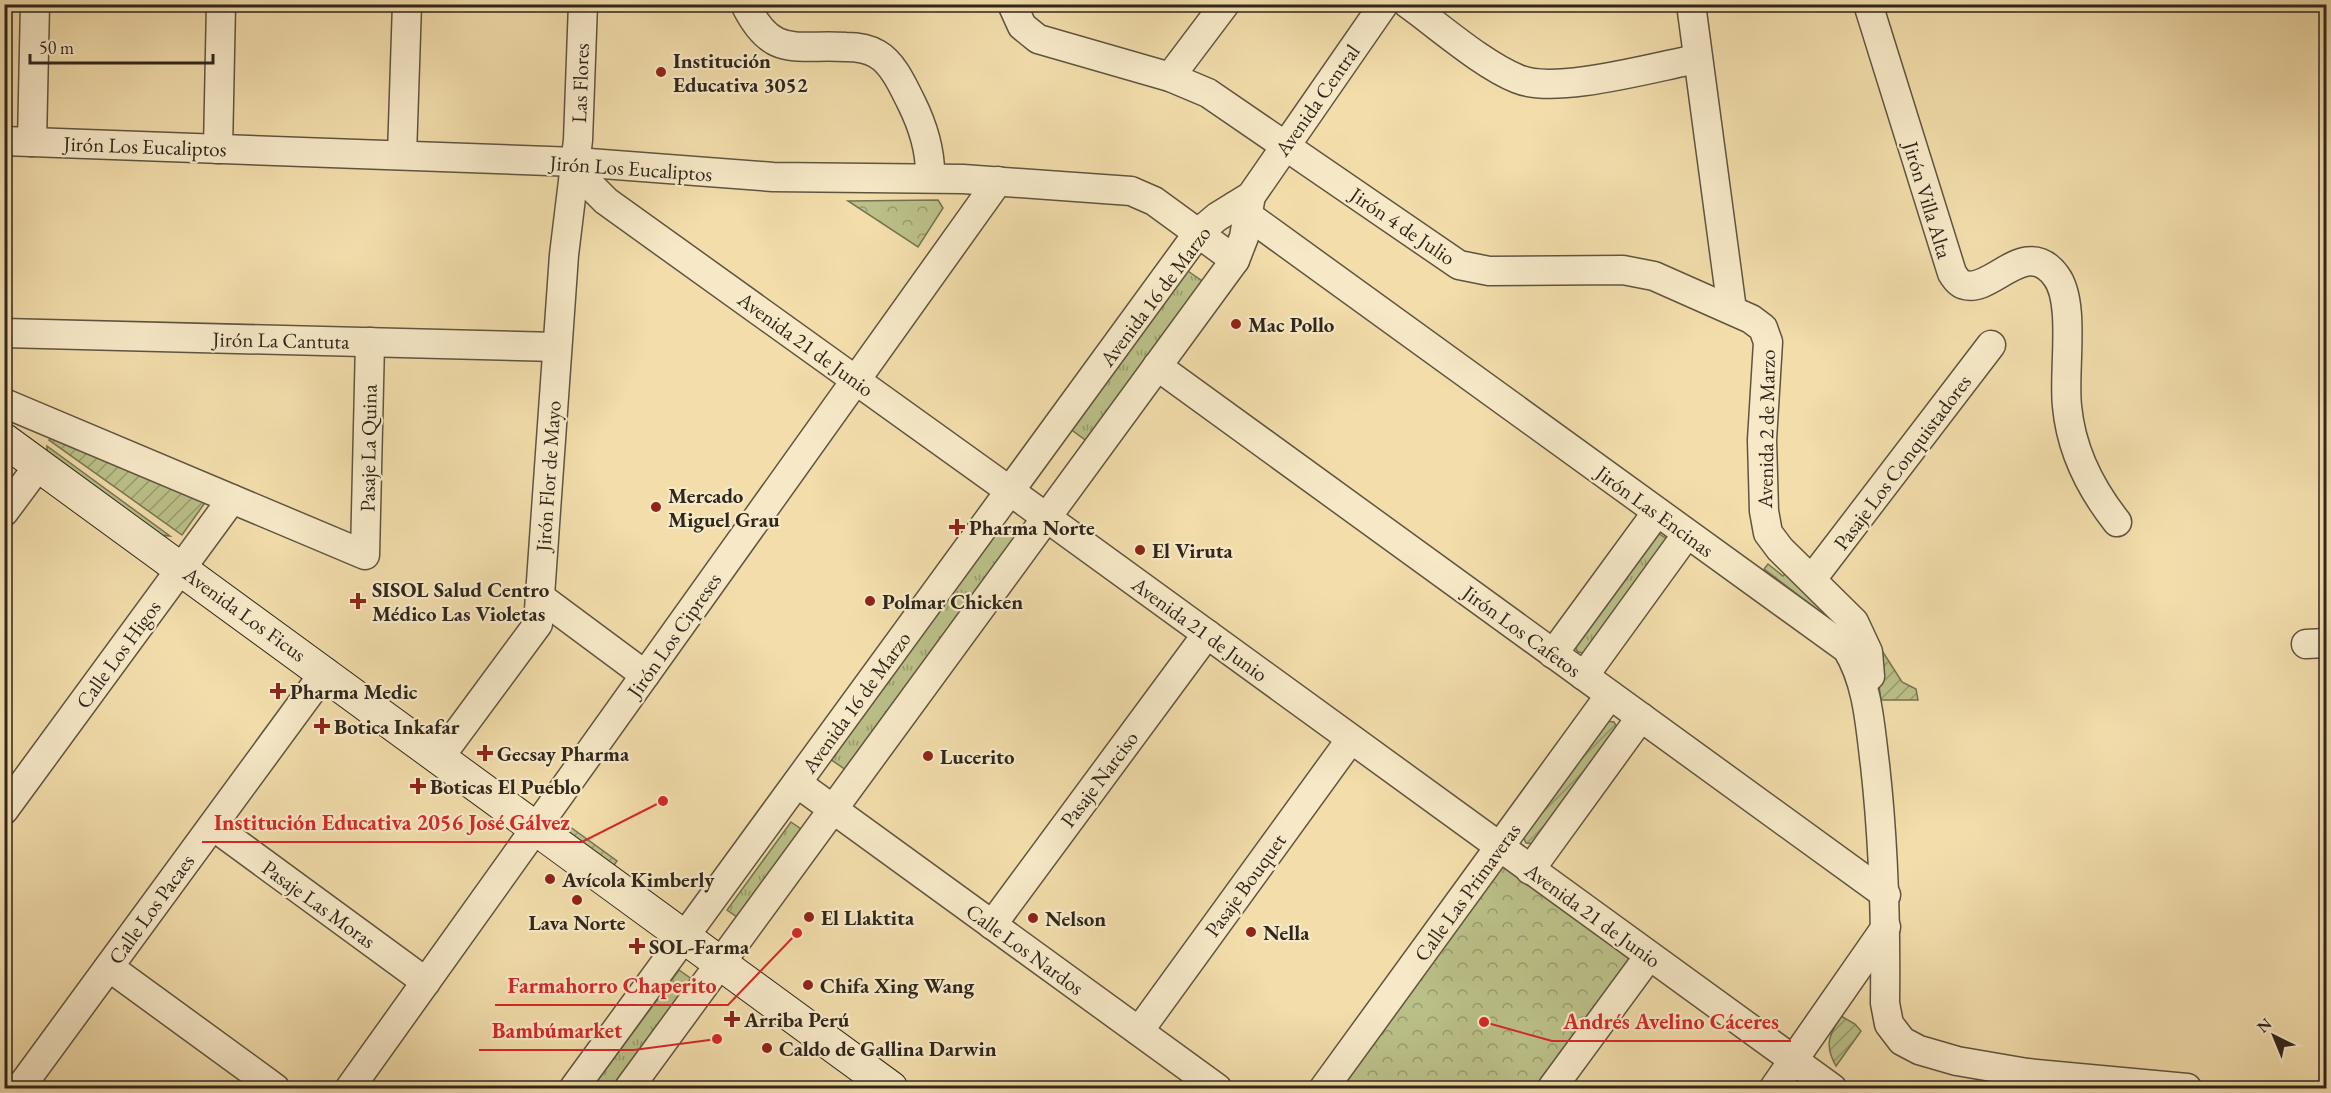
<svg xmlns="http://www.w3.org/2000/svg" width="2331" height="1093" font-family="'EB Garamond',serif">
	<defs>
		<pattern id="grass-tufts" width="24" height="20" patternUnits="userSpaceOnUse" patternTransform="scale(1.5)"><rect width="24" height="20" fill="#bbc088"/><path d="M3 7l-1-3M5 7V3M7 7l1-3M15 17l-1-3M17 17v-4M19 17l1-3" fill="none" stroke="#989c6e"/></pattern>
		<pattern id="forest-crowns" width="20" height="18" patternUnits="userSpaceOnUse" patternTransform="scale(1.5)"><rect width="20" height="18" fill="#bbc088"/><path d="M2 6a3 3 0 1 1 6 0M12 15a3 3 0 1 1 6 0" fill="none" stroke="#989c6e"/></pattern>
		<pattern id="garden-furrows" width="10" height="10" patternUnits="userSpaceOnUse" patternTransform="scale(1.5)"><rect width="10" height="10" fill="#bbc088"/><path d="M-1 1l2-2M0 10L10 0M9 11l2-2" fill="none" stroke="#989c6e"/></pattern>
	</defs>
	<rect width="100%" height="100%" fill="#f2ddab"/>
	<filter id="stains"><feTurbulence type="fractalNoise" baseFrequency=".00333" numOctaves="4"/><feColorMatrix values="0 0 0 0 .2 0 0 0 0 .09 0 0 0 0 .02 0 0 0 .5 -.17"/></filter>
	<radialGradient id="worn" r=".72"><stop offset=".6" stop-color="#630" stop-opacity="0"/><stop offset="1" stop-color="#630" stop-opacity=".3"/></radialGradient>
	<g fill="url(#grass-tufts)" stroke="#757352" stroke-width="1.5">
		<path d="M1185 269 1205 283 1088 442 1069 428Z"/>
		<path d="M47 446 170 536 156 535 47 455Z"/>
		<path d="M1001 524 1017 535 846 770 830 759Z"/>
		<path d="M1658 533 1667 539 1584 653 1578 652 1575 647Z"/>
		<path d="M1768 564 1783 576 1788 571 1842 628 1764 569Z"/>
		<path d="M791 822 801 829 737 917 727 910Z"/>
		<path d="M679 970 693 980 614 1088H592Z"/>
	</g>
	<g fill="url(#forest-crowns)" stroke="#757352" stroke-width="1.5">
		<path d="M938 200 943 208 918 247 848 201Z"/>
		<path d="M1502 862 1632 956 1535 1088H1337Z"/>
	</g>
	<g fill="url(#garden-furrows)" stroke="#757352" stroke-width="1.5">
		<path d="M54 434 209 497 182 535 49 440Z"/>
		<path d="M1872 635 1902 682 1916 689 1918 700H1881Z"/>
		<path d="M1605 721 1614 722 1619 731 1536 844 1526 843 1522 834Z"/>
		<path d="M558 818 617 861 612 868 553 825Z"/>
		<path d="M1841 1016 1855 1024 1861 1031 1836 1066C1824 1045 1829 1035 1841 1016Z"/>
	</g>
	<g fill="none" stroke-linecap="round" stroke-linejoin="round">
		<g stroke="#605440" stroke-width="31">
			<g id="street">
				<path d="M745 4C772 59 794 44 846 47 857 47 867 48 877 54 893 63 903 86 911 102 923 126 931 152 930 178"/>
				<path d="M1012 4 1022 26 1038 39 1170 77 1208 93 1459 265 1489 271 1623 270 1654 276 1751 319 1763 328 1768 342 1762 440 1764 511 1768 533 1780 549 1854 622 1868 652 1870 676"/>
				<path d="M1408 4C1440 27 1483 65 1518 79 1555 95 1654 67 1697 59"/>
				<path d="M1691 4 1732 310"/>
				<path d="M1868 4 1952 273C1955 278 1959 284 1965 285 1992 293 2026 235 2056 276 2076 302 2063 371 2067 406 2071 450 2090 488 2117 522"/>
				<path d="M1170 77 1225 4"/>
				<path d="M4 141 576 162 773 177 963 179 1131 191 1154 201 1235 260"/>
				<path d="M32 142 35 4"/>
				<path d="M218 149 221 4"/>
				<path d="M402 155 407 4"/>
				<path d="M576 162 587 182 606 201 1010 491 1832 1088"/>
				<path d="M1235 206 1847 649C1868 683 1870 726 1875 765 1884 845 1886 923 1885 1003L1889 1024 1902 1041 1919 1050 1957 1061 2027 1073 2187 1088"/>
				<path d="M4 333 557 347"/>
				<path d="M1157 366 1886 895"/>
				<path d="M4 403 365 555 370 342"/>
				<path d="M4 512 39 465"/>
				<path d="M1812 579 1991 345"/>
				<path d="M540 597 645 675"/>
				<path d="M2306 644 2326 643"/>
				<path d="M1553 654 1657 512"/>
				<path d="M1584 676 1687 534"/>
				<path d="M439 758 538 624 564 255 578 140 583 4"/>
				<path d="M797 783 1217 1088"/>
				<path d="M4 810 232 499"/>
				<path d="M213 826 426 982"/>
				<path d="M1530 870 1641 717"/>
				<path d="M992 925 1207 634"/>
				<path d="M109 967 275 1088"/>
				<path d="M1139 1031 1351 739"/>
				<path d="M20 1088 325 672"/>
				<path d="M350 1088 998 181"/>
				<path d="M574 1088 1198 233 1217 217 1251 196 1384 4"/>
				<path d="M629 1088 1235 260 1244 237 1250 201"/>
				<path d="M1324 1088 1610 695"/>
				<path d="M1552 1088 1649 956"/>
				<path d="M1774 1088 1886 927"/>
			</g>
		</g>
		<g stroke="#2f261c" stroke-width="35">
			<path id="secondary" d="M4 440 891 1088"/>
		</g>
		<use href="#street" stroke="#f7e9c8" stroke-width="28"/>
		<use href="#secondary" stroke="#f7e9c8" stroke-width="33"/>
	</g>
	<g fill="#8f2418" stroke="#f7e9c8" stroke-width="2">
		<circle cx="661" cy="72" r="6"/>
		<circle cx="1236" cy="324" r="6"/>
		<circle cx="656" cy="507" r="6"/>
		<path d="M954 518h6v6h6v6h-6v6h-6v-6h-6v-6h6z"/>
		<circle cx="1140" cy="550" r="6"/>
		<path d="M355 592h6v6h6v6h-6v6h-6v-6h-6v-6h6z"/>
		<circle cx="870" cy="601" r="6"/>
		<path d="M275 682h6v6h6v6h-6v6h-6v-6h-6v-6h6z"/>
		<path d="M319 717h6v6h6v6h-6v6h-6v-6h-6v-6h6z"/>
		<path d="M482 744h6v6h6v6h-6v6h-6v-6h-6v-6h6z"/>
		<circle cx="928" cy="756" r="6"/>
		<path d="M415 777h6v6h6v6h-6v6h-6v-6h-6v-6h6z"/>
		<circle cx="550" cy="879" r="6"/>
		<circle cx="577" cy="900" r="6"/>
		<circle cx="809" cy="917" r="6"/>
		<circle cx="1033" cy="918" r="6"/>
		<circle cx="1251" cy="932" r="6"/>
		<path d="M634 937h6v6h6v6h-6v6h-6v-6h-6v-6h6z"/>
		<circle cx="808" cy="985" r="6"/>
		<path d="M729 1010h6v6h6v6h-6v6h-6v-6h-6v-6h6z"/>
		<circle cx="767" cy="1048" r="6"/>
	</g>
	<g text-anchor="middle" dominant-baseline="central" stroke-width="4.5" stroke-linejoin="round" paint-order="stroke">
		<g font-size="21" font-weight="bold" fill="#2f261c" stroke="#f7e9c8" text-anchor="start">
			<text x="673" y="60">Institución<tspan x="673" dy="24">Educativa 3052</tspan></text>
			<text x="1248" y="324">Mac Pollo</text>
			<text x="668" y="495">Mercado<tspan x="668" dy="24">Miguel Grau</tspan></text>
			<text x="969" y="527">Pharma Norte</text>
			<text x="1152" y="550">El Viruta</text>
			<text x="372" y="589">SISOL Salud Centro<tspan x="372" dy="24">Médico Las Violetas</tspan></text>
			<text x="882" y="601">Polmar Chicken</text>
			<text x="290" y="691">Pharma Medic</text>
			<text x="334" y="726">Botica Inkafar</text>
			<text x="497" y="753">Gecsay Pharma</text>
			<text x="940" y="756">Lucerito</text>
			<text x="430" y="786">Boticas El Pueblo</text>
			<text x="562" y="879">Avícola Kimberly</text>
			<text x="821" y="917">El Llaktita</text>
			<text x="1045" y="918">Nelson</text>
			<text x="577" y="922" text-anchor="middle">Lava Norte</text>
			<text x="1263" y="932">Nella</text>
			<text x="649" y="946">SOL-Farma</text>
			<text x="820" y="985">Chifa Xing Wang</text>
			<text x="744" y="1019">Arriba Perú</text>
			<text x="779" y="1048">Caldo de Gallina Darwin</text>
		</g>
		<g font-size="21" fill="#2f261c" stroke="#f7e9c8">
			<text transform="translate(580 83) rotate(-88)">Las Flores</text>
			<text transform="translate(1317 100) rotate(-55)">Avenida Central</text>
			<text transform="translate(145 146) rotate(2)">Jirón Los Eucaliptos</text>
			<text transform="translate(631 168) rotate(4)">Jirón Los Eucaliptos</text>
			<text transform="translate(1928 200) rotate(73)">Jirón Villa Alta</text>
			<text transform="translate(1403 226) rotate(34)">Jirón 4 de Julio</text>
			<text transform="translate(1155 296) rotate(-53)">Avenida 16 de Marzo</text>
			<text transform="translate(281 340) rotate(1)">Jirón La Cantuta</text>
			<text transform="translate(806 344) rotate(36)">Avenida 21 de Junio</text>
			<text transform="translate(1766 429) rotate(-89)">Avenida 2 de Marzo</text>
			<text transform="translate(368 448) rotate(-89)">Pasaje La Quina</text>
			<text transform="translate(1902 462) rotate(-53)">Pasaje Los Conquistadores</text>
			<text transform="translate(548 476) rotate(-86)">Jirón Flor de Mayo</text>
			<text transform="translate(1655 511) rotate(36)">Jirón Las Encinas</text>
			<text transform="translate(245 614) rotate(36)">Avenida Los Ficus</text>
			<text transform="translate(1200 629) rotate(36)">Avenida 21 de Junio</text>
			<text transform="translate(1522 631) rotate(36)">Jirón Los Cafetos</text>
			<text transform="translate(674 635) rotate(-55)">Jirón Los Cipreses</text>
			<text transform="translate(118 654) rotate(-54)">Calle Los Higos</text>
			<text transform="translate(856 702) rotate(-54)">Avenida 16 de Marzo</text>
			<text transform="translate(1099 779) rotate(-53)">Pasaje Narciso</text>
			<text transform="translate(1245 885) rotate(-54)">Pasaje Bouquet</text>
			<text transform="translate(1467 892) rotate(-54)">Calle Las Primaveras</text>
			<text transform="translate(319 904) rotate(36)">Pasaje Las Moras</text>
			<text transform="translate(151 909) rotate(-54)">Calle Los Pacaes</text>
			<text transform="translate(1593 915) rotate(36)">Avenida 21 de Junio</text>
			<text transform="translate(1025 949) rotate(36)">Calle Los Nardos</text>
		</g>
	</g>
	<path fill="none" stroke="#d62828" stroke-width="2" d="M663 801L582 842H202M797 933L728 1005H495M1484 1022L1552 1041H1791M717 1039L634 1050H479"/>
	<g fill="#d62828" stroke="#f7e9c8" stroke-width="2">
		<circle cx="663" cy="801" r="6"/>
		<circle cx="797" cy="933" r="6"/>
		<circle cx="1484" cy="1022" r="6"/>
		<circle cx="717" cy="1039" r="6"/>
	</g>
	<g font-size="22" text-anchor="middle" font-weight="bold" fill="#d62828" stroke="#f7e9c8" stroke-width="4.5" stroke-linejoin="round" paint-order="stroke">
		<text x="392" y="830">Institución Educativa 2056 José Gálvez</text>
		<text x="612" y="993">Farmahorro Chaperito</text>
		<text x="1671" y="1029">Andrés Avelino Cáceres</text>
		<text x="557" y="1038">Bambúmarket</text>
	</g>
	<rect width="2331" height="1093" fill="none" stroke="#f2ddab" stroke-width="24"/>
	<rect x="6" y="6" width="2319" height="1081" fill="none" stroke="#2f261c" stroke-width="3"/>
	<rect x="12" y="12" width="2307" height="1069" fill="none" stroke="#2f261c" stroke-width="1.5"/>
	<g transform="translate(2274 1036) rotate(317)" stroke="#f7e9c8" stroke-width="4.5" paint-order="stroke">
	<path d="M0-4.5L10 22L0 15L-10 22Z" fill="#2f261c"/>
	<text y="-9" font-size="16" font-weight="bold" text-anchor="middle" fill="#2f261c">N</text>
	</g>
	<path d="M30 54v9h183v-9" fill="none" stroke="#2f261c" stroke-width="3"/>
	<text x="39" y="54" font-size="18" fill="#2f261c" stroke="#f7e9c8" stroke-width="4.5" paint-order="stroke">50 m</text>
	<rect width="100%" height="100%" filter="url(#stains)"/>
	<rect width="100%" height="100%" fill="url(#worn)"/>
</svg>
